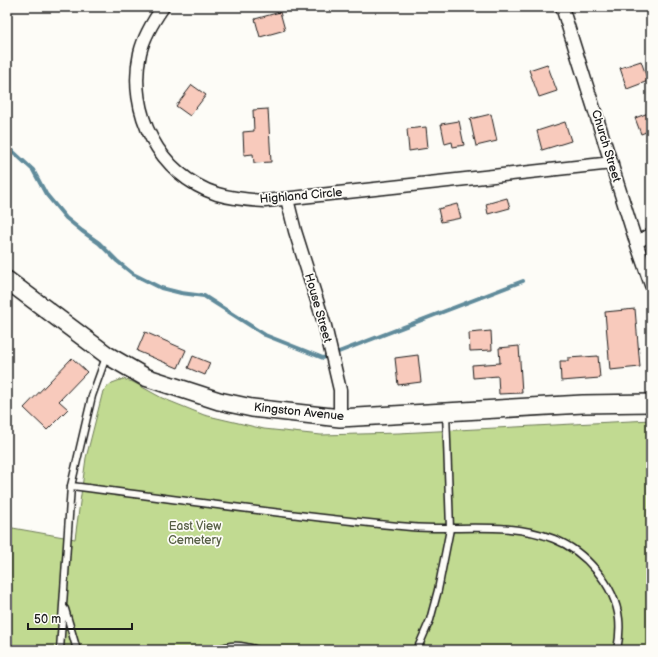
<svg xmlns="http://www.w3.org/2000/svg" width="658" height="657" font-family="'Balsamiq Sans',sans-serif">
	<rect width="100%" height="100%" fill="#fdfcf7"/>
	<filter id="ink" filterUnits="userSpaceOnUse"><feTurbulence type="fractalNoise" baseFrequency=".025" numOctaves="2"/><feDisplacementMap in="SourceGraphic" scale="8" xChannelSelector="R" yChannelSelector="G"/><feConvolveMatrix kernelMatrix="1 2 1 2 8 2 1 2 1" color-interpolation-filters="sRGB"/></filter>
	<g filter="url(#ink)">
		<path fill="#c1da91" stroke="#6e7b56" d="M123 379 133 382 162 398 204 415 264 429 321 435 399 433 651 420V650H7V527L75 539 86 458 103 391 112 383Z"/>
		<g fill="none" stroke-linecap="round" stroke-linejoin="round">
			<path stroke="#608b9b" stroke-width="4" d="M7 146 33 170 46 194 66 218 82 231 99 243 117 261 133 274 161 288 181 293 204 296 265 335 323 358 523 281"/>
		</g>
		<g fill="#f8cabc" stroke="#1c1c1c">
			<path d="M280 12 285 30 260 37 255 19Z"/>
			<path d="M641 61 648 81 627 89 620 68Z"/>
			<path d="M547 64 557 91 539 97 529 70Z"/>
			<path d="M192 85 206 95 190 116 176 106Z"/>
			<path d="M268 109 271 162 254 163 253 154 244 155 243 132 254 131 253 110Z"/>
			<path d="M651 112V130L641 134 635 118Z"/>
			<path d="M491 114 497 141 476 146 470 119Z"/>
			<path d="M459 121 464 145 453 147 452 142 445 144 441 124Z"/>
			<path d="M565 122 571 141 542 150 537 131Z"/>
			<path d="M426 127 428 148 409 151 407 129Z"/>
			<path d="M507 198 510 208 488 214 486 204Z"/>
			<path d="M457 204 461 218 441 222 438 209Z"/>
			<path d="M635 309 640 367 610 370 605 312Z"/>
			<path d="M491 331 492 350 470 351 469 333Z"/>
			<path d="M145 332 186 350 178 368 137 351Z"/>
			<path d="M519 346 522 393 499 394 498 376 473 378 472 365 500 363 499 348Z"/>
			<path d="M418 355 421 382 398 385 395 358Z"/>
			<path d="M193 356 210 363 205 375 188 368Z"/>
			<path d="M598 356 600 378 561 381 560 361H568V358Z"/>
			<path d="M72 358 87 372 59 401 68 409 47 430 24 408Z"/>
		</g>
		<g fill="none" stroke-linecap="round" stroke-linejoin="round">
			<g stroke="#1c1c1c" stroke-width="9">
				<g id="lane">
					<path d="M71 486C184 500 297 517 411 527 458 531 510 521 554 539 585 551 615 585 619 619 620 629 619 640 617 650"/>
					<path d="M65 609 77 650"/>
					<path d="M60 650 71 486 92 396 106 357"/>
					<path d="M217 650C229 644 244 645 257 650"/>
					<path d="M417 650 430 620 438 590 450 529 446 412"/>
				</g>
			</g>
			<g stroke="#1c1c1c" stroke-width="15">
				<g id="street">
					<path d="M163 7C154 20 144 36 140 53 127 112 159 175 217 194 233 199 249 200 265 201L612 163"/>
					<path d="M562 7 636 242 651 285"/>
					<path d="M287 199 295 231 325 326 340 390V418"/>
					<path d="M636 242 651 235"/>
				</g>
			</g>
			<g stroke="#1c1c1c" stroke-width="20">
				<path id="secondary" d="M7 280 107 355 145 377 219 401 252 408 340 418 583 404 651 403"/>
			</g>
			<use href="#lane" stroke="#fdfcf7" stroke-width="6"/>
			<use href="#street" stroke="#fdfcf7" stroke-width="12"/>
			<use href="#secondary" stroke="#fdfcf7" stroke-width="17"/>
		</g>
	</g>
	<g text-anchor="middle" dominant-baseline="central" stroke-width="3.5" stroke-linejoin="round" paint-order="stroke">
		<g font-size="12" fill="#1c1c1c" stroke="#fdfcf7">
			<text transform="translate(606 146) rotate(73)">Church Street</text>
			<text transform="translate(301 196) rotate(-5)">Highland Circle</text>
			<text transform="translate(318 308) rotate(74)">House Street</text>
			<text transform="translate(299 412) rotate(6)">Kingston Avenue</text>
		</g>
		<g font-size="12" fill="#565e45" stroke="#fdfcf7">
			<text x="195" y="526">East View<tspan x="195" dy="14">Cemetery</tspan></text>
		</g>
	</g>
	<rect width="658" height="657" fill="none" stroke="#fdfcf7" stroke-width="24"/>
	<rect x="12" y="12" width="634" height="633" fill="none" stroke="#1c1c1c" stroke-width="1.5" filter="url(#ink)"/>
	<path d="M28 623v6h104v-6" fill="none" stroke="#1c1c1c" stroke-width="2"/>
	<text x="34" y="623" font-size="12" fill="#1c1c1c" stroke="#fdfcf7" stroke-width="3" paint-order="stroke">50 m</text>
</svg>
